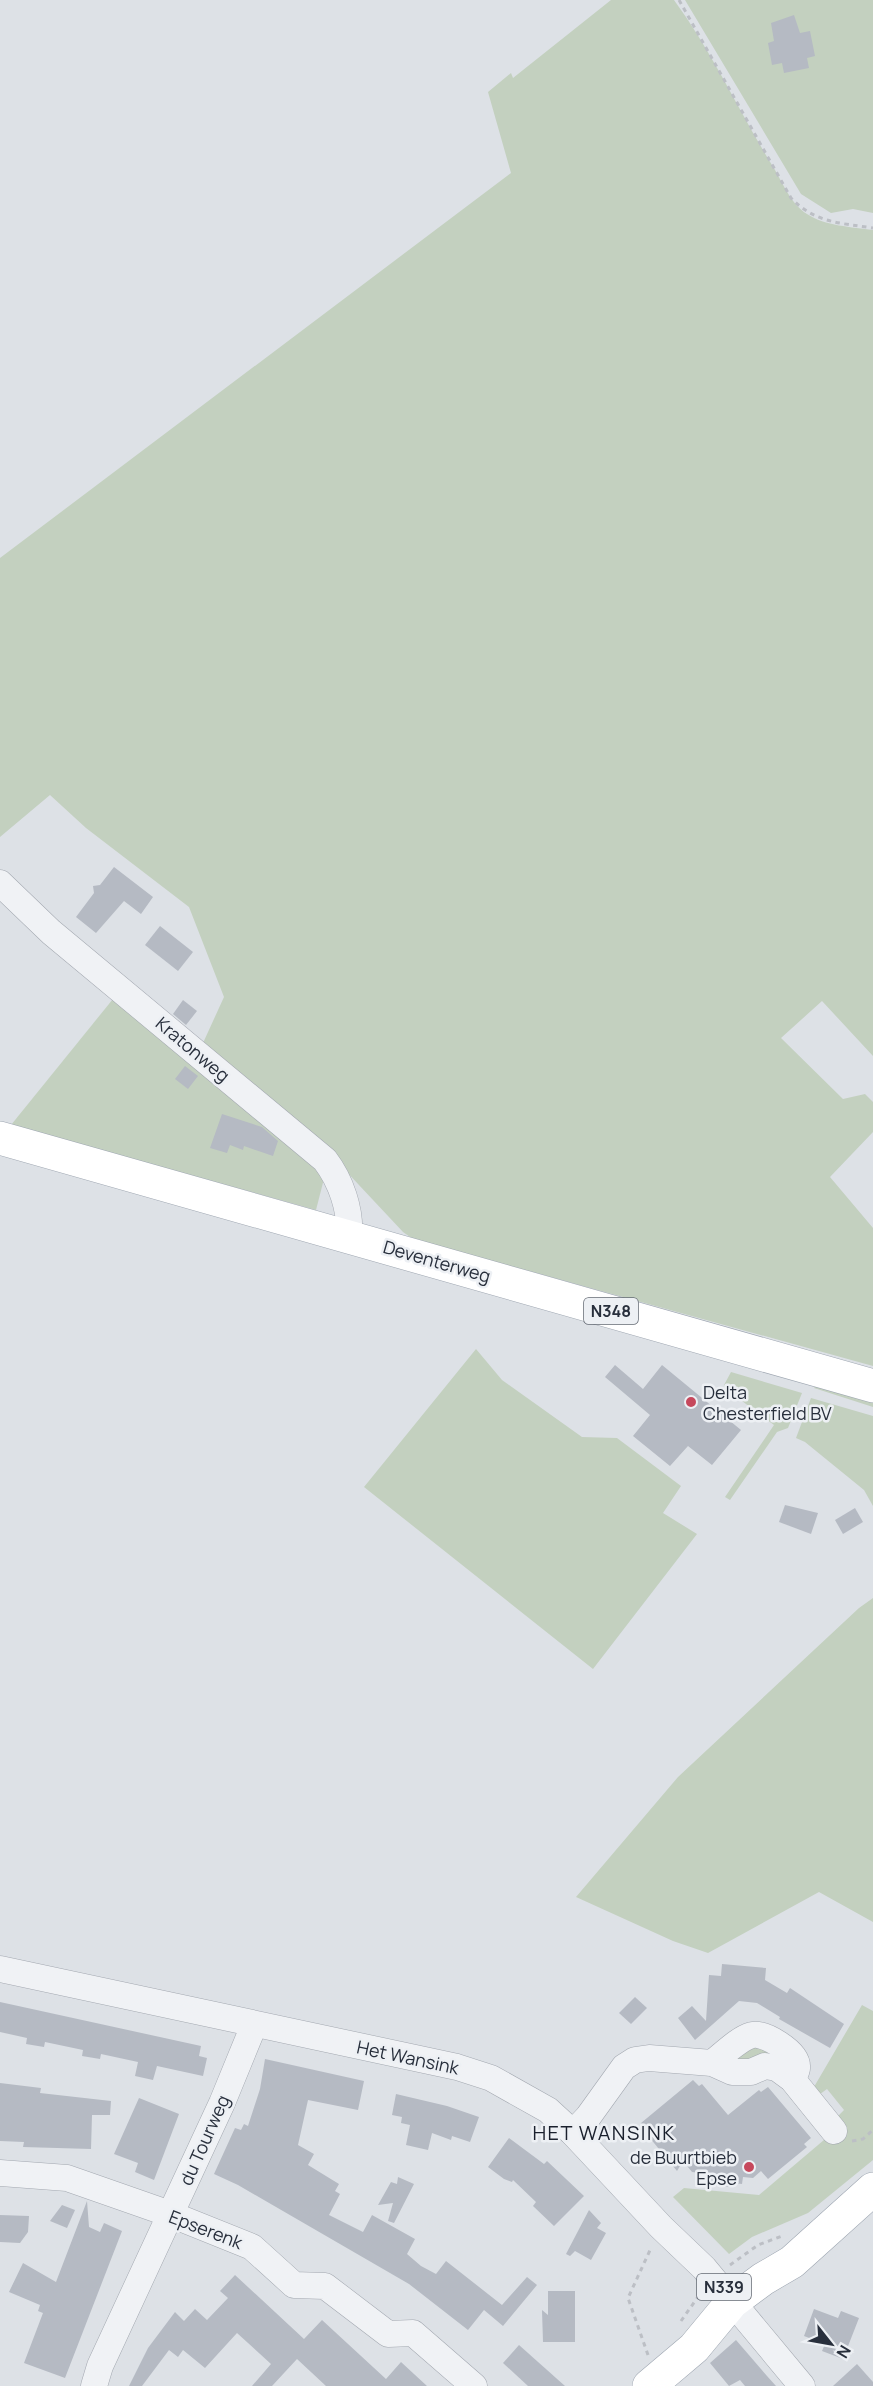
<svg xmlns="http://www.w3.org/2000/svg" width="873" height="2386" font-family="Manrope,sans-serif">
	<rect width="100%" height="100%" fill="#dde1e6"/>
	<g fill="#c3d0bf">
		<path d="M611 0H674C713 53 740 114 775 170 783 184 792 205 807 214 825 226 852 227 873 230V1056L822 1001 781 1038 843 1099 865 1094 873 1102V1132L830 1177 873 1228V1366L413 1239 403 1232 314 1137 203 1043 224 997 189 907 86 828 50 795 0 837V558L511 173 488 92 511 73 513 78Z"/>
		<path d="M685 0H873V213L853 209 831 213 801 194Z"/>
		<path d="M117 994 327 1167 316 1210 11 1125Z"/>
		<path d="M476 1349 502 1380 582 1437 617 1438 681 1486 663 1513 697 1534 593 1669 364 1487Z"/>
		<path d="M731 1372 802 1393 788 1428 777 1432 730 1500 725 1497 774 1425 726 1389 724 1385Z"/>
		<path d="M817 1383 873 1399V1407L814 1388Z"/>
		<path d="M811 1398 873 1416V1506L864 1490 805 1442 796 1438Z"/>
		<path d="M873 1598V1922L819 1892 708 1953 673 1941 576 1897 678 1777 859 1608Z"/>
		<path d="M862 2005 873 2011V2160L808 2213 752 2237 729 2254 673 2197 684 2188 759 2195 831 2134 834 2120 844 2110 827 2089 816 2097 811 2092Z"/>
		<path d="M751 2045 776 2054 737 2062 736 2057Z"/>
	</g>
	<g fill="#b5bac3">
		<path d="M794 15 800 33 810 31 815 56 807 58 809 68 784 73 782 63 772 65 768 43 774 41 771 23Z"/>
		<path d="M114 867 153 897 141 914 124 901 96 933 76 917 94 893 93 886 100 885Z"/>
		<path d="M160 926 193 952 178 971 145 945Z"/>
		<path d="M183 1000 197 1011 186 1025 173 1014Z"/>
		<path d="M185 1066 198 1076 188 1089 175 1079Z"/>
		<path d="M222 1114 262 1127 278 1141 273 1156 244 1146 243 1150 230 1145 227 1153 210 1148Z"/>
		<path d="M615 1365 643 1389 662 1365 741 1430 712 1465 688 1446 670 1466 633 1436 650 1415 605 1377Z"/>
		<path d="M785 1505 818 1513 811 1534 779 1522Z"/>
		<path d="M855 1508 863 1522 843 1534 835 1520Z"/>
		<path d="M722 1964 766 1968 765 1980 787 1993 790 1988 844 2024 830 2048 779 2019 780 2017 757 2003 739 2001 695 2040 678 2018 692 2006 706 2021 709 1975 721 1976Z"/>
		<path d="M635 1997 647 2008 631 2024 619 2013Z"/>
		<path d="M0 2002 201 2046 199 2056 207 2058 203 2076 157 2066 153 2080 135 2076 138 2062 101 2054 100 2059 82 2056 83 2050 45 2042 44 2047 26 2044 27 2038 0 2032Z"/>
		<path d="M265 2059 364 2081 358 2110 308 2100 298 2145 314 2154 308 2165 339 2184 335 2191 340 2194 329 2215 363 2232 372 2215 415 2239 407 2254 421 2266 436 2274 446 2261 502 2305 527 2277 537 2285 503 2326 484 2310 468 2330 409 2284 238 2185 214 2174 235 2128 241 2130 244 2124 248 2126 260 2089Z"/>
		<path d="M693 2080 699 2086 702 2084 728 2115 759 2090 761 2092 768 2087 811 2138 804 2144 807 2147 768 2179 761 2171 753 2178 743 2177 742 2184 733 2183 732 2187 711 2185V2181L702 2180 703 2173 692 2172 683 2161 677 2171 645 2132 647 2130 641 2123Z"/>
		<path d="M0 2083 41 2088 40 2093 111 2101 110 2115H92L91 2149 23 2147 24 2142 0 2141Z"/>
		<path d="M396 2094 447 2106 479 2117 470 2142 452 2136 451 2140 432 2133 428 2150 406 2145 410 2125 401 2123 402 2117 392 2115Z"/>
		<path d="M139 2098 179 2114 154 2180 135 2172 138 2163 114 2154Z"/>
		<path d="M509 2138 544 2164 547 2161 584 2196 554 2226 533 2206 536 2202 513 2180 512 2182 504 2179 488 2167Z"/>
		<path d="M398 2177 414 2184 394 2223 388 2221 393 2203 378 2205 391 2182 397 2184Z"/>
		<path d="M87 2201 89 2227 100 2232 104 2223 122 2231 65 2378 24 2363 43 2313 38 2311 40 2305 9 2292 23 2263 56 2282Z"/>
		<path d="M62 2205 75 2210 67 2228 50 2221Z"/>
		<path d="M589 2210 601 2223 597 2228 606 2233 591 2260 575 2251 570 2256 566 2254Z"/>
		<path d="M0 2215 29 2216 28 2232 20 2243 0 2242Z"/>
		<path d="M235 2275 304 2339 322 2320 386 2379 401 2362 427 2386H326L297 2359 272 2386H252L271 2364 237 2333 205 2368 183 2350 178 2357 169 2350 142 2386H129L148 2348 175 2312 184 2321 195 2309 207 2320 228 2298 220 2291Z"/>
		<path d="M548 2291H575V2342H543L542 2310 548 2315Z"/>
		<path d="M814 2309 838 2318 841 2311 859 2318 843 2359 822 2351 825 2344 804 2336Z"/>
		<path d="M736 2340 767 2376 776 2386H745L740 2380 729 2386 710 2363Z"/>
		<path d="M519 2345 565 2386H528L503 2363Z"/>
		<path d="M857 2364 873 2382V2386H833Z"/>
	</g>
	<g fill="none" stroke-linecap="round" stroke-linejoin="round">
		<g stroke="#a3a8b0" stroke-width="27">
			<g id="minor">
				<path d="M0 883 51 932 325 1160C341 1181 351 1210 349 1236"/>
				<path d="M0 1969 457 2067 491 2078 548 2110 573 2133 661 2227 704 2268 802 2386"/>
				<path d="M712 2063C724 2054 738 2039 752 2035 764 2032 797 2052 797 2066 798 2071 794 2075 792 2079"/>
				<path d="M573 2133 588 2117 624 2067 635 2060 649 2058 712 2063 732 2072H751L765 2066 777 2068 792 2079 834 2131"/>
				<path d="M0 2173 67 2178 170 2214 252 2247 294 2285 325 2286 388 2334 413 2333 474 2386"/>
				<path d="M94 2386 100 2366 222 2103 254 2025"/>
			</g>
		</g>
		<g stroke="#9ea6b1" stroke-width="34">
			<g id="major">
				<path d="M0 1138 873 1386"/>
				<path d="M649 2386 694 2348 732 2302 763 2279 792 2262 873 2189"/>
			</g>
		</g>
		<g stroke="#bcbfc5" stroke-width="3" stroke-dasharray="4.5 4.5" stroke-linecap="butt">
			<path d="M679 0 791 198C815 223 840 223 873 228"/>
			<path d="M852 2141 863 2139 873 2130"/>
			<path d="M730 2265 758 2245 782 2236"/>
			<path d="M681 2321 700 2294"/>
			<path d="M648 2355 628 2298 651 2248"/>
		</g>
		<use href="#minor" stroke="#f0f2f5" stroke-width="26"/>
		<use href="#major" stroke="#fff" stroke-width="33"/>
	</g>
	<g fill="#c6485c" stroke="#edf0f4" stroke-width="2">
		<circle cx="691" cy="1402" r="6"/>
		<circle cx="749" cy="2167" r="6"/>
	</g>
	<g text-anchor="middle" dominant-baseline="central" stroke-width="5" stroke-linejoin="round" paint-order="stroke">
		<g fill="#edf0f4" stroke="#636973" stroke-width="1.5">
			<rect x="584" y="1298" width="54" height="26" rx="4.5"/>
			<rect x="697" y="2274" width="54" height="26" rx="4.5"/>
		</g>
		<g font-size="16" font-weight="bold" fill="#282f3c">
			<text x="611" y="1311">N348</text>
			<text x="724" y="2287">N339</text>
		</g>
		<g font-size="18" fill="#282f3c" stroke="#edf0f4">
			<text transform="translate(193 1049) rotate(40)">Kratonweg</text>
			<text transform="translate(437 1261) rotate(16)">Deventerweg</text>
			<text transform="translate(408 2057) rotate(12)">Het Wansink</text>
			<text transform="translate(204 2140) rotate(-66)">du Tourweg</text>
			<text transform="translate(206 2229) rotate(21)">Epserenk</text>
		</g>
		<g font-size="18" fill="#282f3c" stroke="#edf0f4" text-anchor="start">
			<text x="703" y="1392">Delta<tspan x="703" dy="21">Chesterfield BV</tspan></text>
			<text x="737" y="2157" text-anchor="end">de Buurtbieb<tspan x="737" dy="21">Epse</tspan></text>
		</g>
		<g font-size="20" letter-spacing="1.5" fill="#1a202d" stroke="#edf0f4">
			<text x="604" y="2132">HET WANSINK</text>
		</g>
	</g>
	<g transform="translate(831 2344) rotate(121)" stroke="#edf0f4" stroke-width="4.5" paint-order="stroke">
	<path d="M0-4.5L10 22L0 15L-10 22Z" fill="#282f3c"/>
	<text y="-9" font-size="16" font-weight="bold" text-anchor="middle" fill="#282f3c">N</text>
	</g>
</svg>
